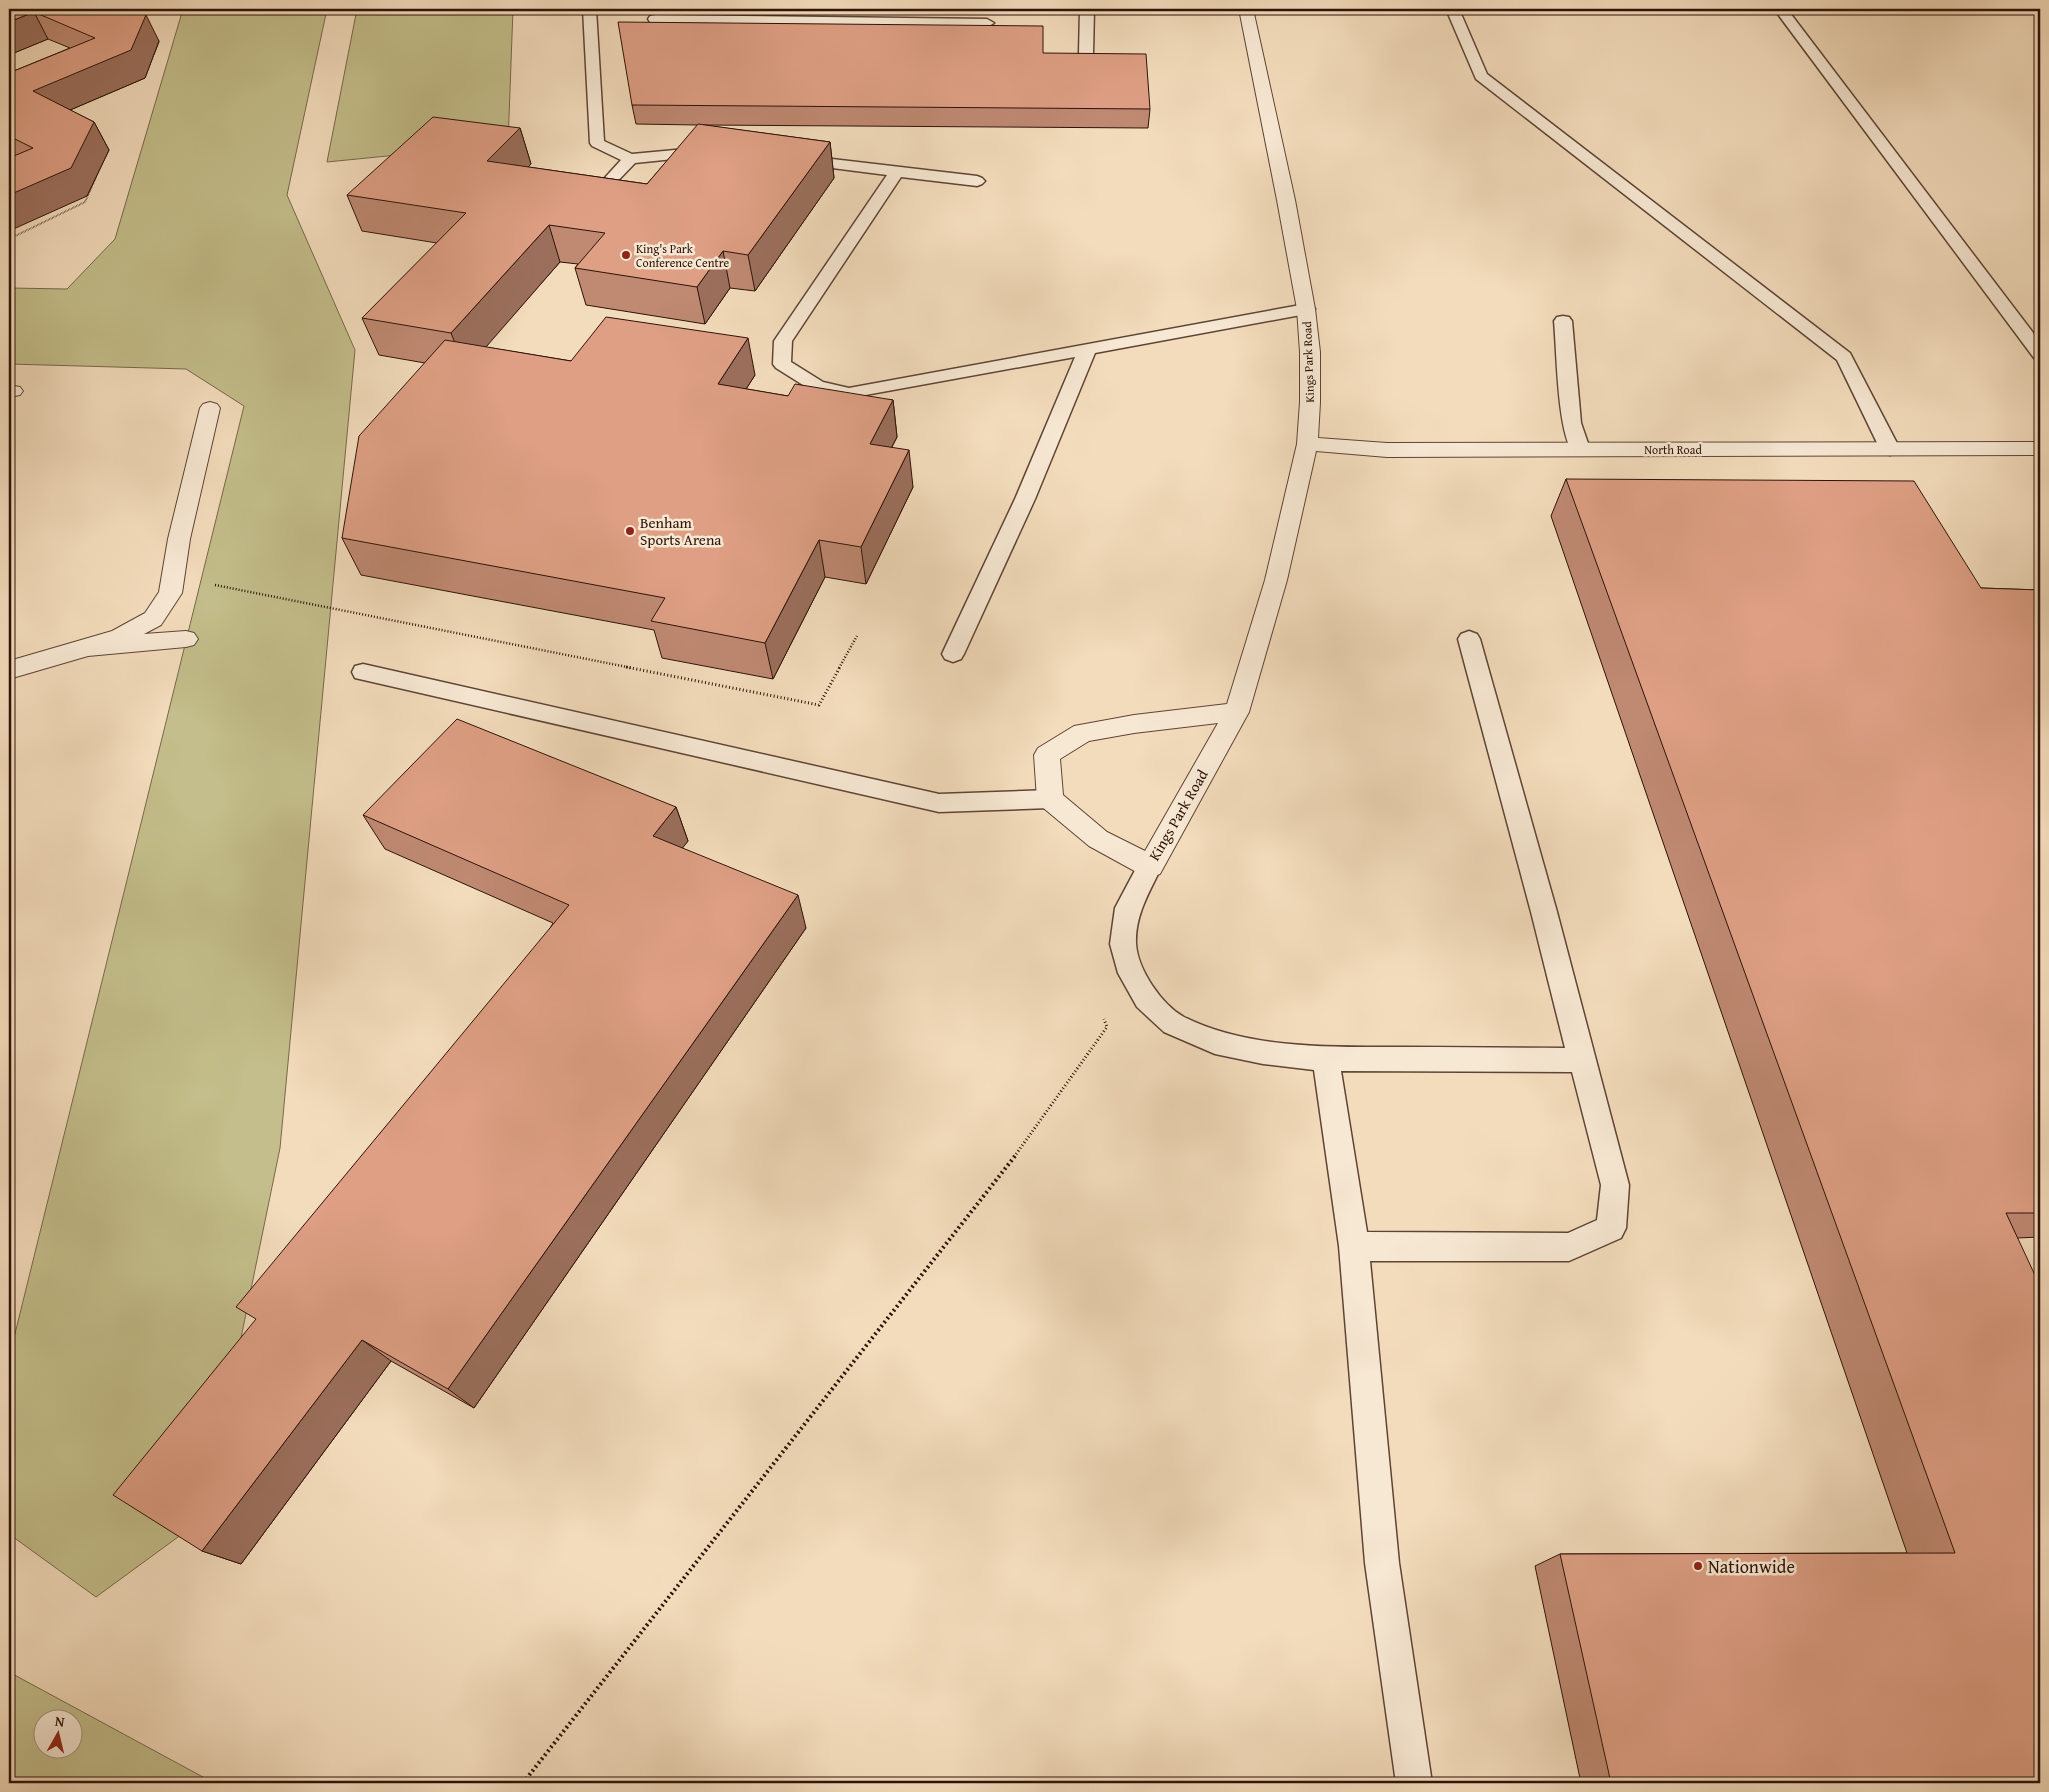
<svg xmlns="http://www.w3.org/2000/svg" width="2049" height="1792" font-family="'Gentium Book Plus',serif">
	<rect width="100%" height="100%" fill="#f3dcbc"/>
	<filter id="stains"><feTurbulence type="fractalNoise" baseFrequency=".004" numOctaves="4"/><feColorMatrix values="0 0 0 0 .2 0 0 0 0 .09 0 0 0 0 .02 0 0 0 .5 -.17"/></filter>
	<radialGradient id="worn" r=".72"><stop offset=".6" stop-color="#630" stop-opacity="0"/><stop offset="1" stop-color="#630" stop-opacity=".3"/></radialGradient>
	<g fill="#c3be8b" stroke="#78684a" fill-rule="evenodd">
		<path d="M183 9H327L287 195 355 350 280 1148 204 1518 96 1597 9 1534V1358L244 406 186 369 9 364V288L67 289 115 239Z"/>
		<path d="M357 9H513L508 144 327 162Z"/>
		<path d="M9 1672 214 1783H9ZM42 1720H72V1750H42Z"/>
	</g>
	<g fill="none" stroke-linecap="round" stroke-linejoin="round">
		<g stroke="#5f4435" stroke-width="3">
			<g id="lane">
				<path d="M133 9H148L149 10 142 14 134 12Z"/>
				<path d="M583 9H596L604 141 632 154 707 147 712 149 715 152 712 155 635 163 611 188H601L598 185 601 182 621 160 592 146 590 143Z"/>
				<path d="M1080 9H1094L1093 54 1086 58 1079 54Z"/>
				<path d="M1446 9H1459L1487 74 1850 353 1900 449 1897 453 1890 455 1883 453 1880 449 1837 360 1476 79Z"/>
				<path d="M1774 9H1787L2040 342V359L2034 358Z"/>
				<path d="M655 15 987 19 994 23 987 27 650 22 648 19 650 16Z"/>
				<path d="M798 155 977 176 982 178 985 181 982 184 977 186 901 177 792 341 791 362 823 382 849 388 1306 304 1312 305 1315 309 1312 313 1306 314 1095 353 1035 499 964 654 961 659 953 662 945 659 942 654 1015 499 1075 357 849 398 811 390 776 368 773 364 774 341 887 175 793 163 790 160 793 157Z"/>
				<path d="M1563 316 1569 317 1572 321 1581 423 1590 449 1587 453 1580 455 1573 453C1557 429 1557 352 1554 321L1557 317Z"/>
				<path d="M1469 631 1477 634 1480 639 1557 912 1629 1185 1626 1228 1621 1238 1569 1261H1370L1399 1563 1432 1783H1396L1365 1563 1339 1246 1314 1070 1263 1064 1215 1054 1164 1032 1137 1007 1118 973 1110 944 1115 908 1141 859 1150 856 1159 859 1162 866C1150 891 1135 915 1136 943 1137 969 1162 1005 1184 1017 1250 1050 1335 1047 1407 1047 1460 1047 1512 1048 1565 1048L1531 912 1458 639 1461 634ZM1341 1071 1572 1072 1601 1185 1597 1220 1568 1233 1367 1232Z"/>
				<path d="M363 664 939 794 1050 790 1058 792 1062 799 1058 806 1050 808 939 812 355 678 352 672 355 666Z"/>
			</g>
		</g>
		<g stroke="#5f4435" stroke-width="2">
			<g id="street">
				<path d="M1239 9H1253L1295 200 1315 309 1320 352V402L1318 438 1387 443 2040 442V455L1387 457 1316 451 1287 580 1249 712 1160 874 1150 877 1140 874 1089 846 1041 806 1037 799 1034 755 1038 748 1074 726 1134 715 1227 704 1265 580 1297 444 1300 402V352L1297 309 1277 200ZM1218 723 1145 851 1107 832 1063 795 1060 759 1089 741 1134 733Z"/>
				<path d="M9 385 20 387 23 391 20 395 9 397Z"/>
				<path d="M210 402 217 404 220 408 190 539 182 593 161 625 144 634 186 631 194 633 198 639 194 645 186 647 88 656 9 679V661L112 631 145 613 159 592 168 539 200 408 203 404Z"/>
			</g>
		</g>
		<g stroke="#2e1208" stroke-width="2" stroke-dasharray="0.5 1" stroke-linecap="butt">
			<path d="M153 56 159 41"/>
			<path d="M9 239 85 202 96 177"/>
		</g>
		<g stroke="#2e1208" stroke-width="2.5" stroke-dasharray="1 2" stroke-linecap="butt">
			<path d="M215 585 632 668"/>
			<path d="M839 668 857 636"/>
		</g>
		<g stroke="#2e1208" stroke-width="3" stroke-dasharray="1 2.5" stroke-linecap="butt">
			<path d="M626 667 819 705 840 667"/>
			<path d="M1014 1157 1107 1027 1104 1019"/>
		</g>
		<path stroke="#2e1208" stroke-width="4" stroke-dasharray="2 3" stroke-linecap="butt" d="M523 1783 1015 1156"/>
		<use href="#lane" fill="#f7e8d3" fill-rule="evenodd"/>
		<use href="#street" fill="#f7e8d3" fill-rule="evenodd"/>
	</g>
	<g fill="#bf8972" stroke="#2e1208">
		<path d="M9 9H130L159 41 145 78 70 110 94 122 109 150 87 196 9 155V73L70 48 48 39 9 55Z"/>
		<path d="M1043 53 1150 109 1148 128 703 125 830 142 834 178 755 291 730 288 705 324 586 305 575 268 578 264 560 262 485 347 571 361 755 375 746 389 788 396 893 400 897 437 892 447 913 487 866 584 825 577 773 679 662 658 654 630 361 575 342 538 425 363 379 355 362 318 437 243 362 231 347 195 520 128 531 164 528 167 647 184 698 125 636 124 632 105Z"/>
		<path d="M1566 479 1981 588 2040 590V1237L2017 1238 2040 1783H1581L1535 1566 1560 1554 1907 1553 1551 516Z"/>
		<path d="M676 807 688 841 682 848 806 928 474 1408 391 1361 241 1564 202 1551 553 923 385 849 363 815Z"/>
	</g>
	<g fill="#9b6f5c" stroke="#2e1208">
		<path d="M34 12 48 39 9 55V22Z"/>
		<path d="M146 15 159 41 145 78 49 119 33 91Z"/>
		<path d="M94 122 109 150 87 196 9 231V195Z"/>
		<path d="M520 128 531 164 499 197 487 161Z"/>
		<path d="M830 142 834 178 755 291 748 255Z"/>
		<path d="M549 225 560 262 466 370 451 333Z"/>
		<path d="M723 251 730 288 705 324 697 287Z"/>
		<path d="M748 338 755 375 726 421 718 384Z"/>
		<path d="M893 400 897 437 874 481 870 444Z"/>
		<path d="M909 450 913 487 866 584 861 547Z"/>
		<path d="M819 540 825 577 773 679 765 643Z"/>
		<path d="M676 807 688 841 666 869 653 836Z"/>
		<path d="M798 895 806 928 474 1408 448 1389Z"/>
		<path d="M362 1340 391 1361 241 1564 202 1551Z"/>
	</g>
	<g fill="#de9f84" stroke="#2e1208">
		<path d="M9 9H130L146 15 131 50 33 91 94 122 71 168 9 195V158L33 148 9 136V73L95 38 34 12 9 22Z"/>
		<path d="M618 22 1043 26V53L1146 54 1150 109 632 105Z"/>
		<path d="M433 117 520 128 487 161 647 184 698 124 830 142 748 255 723 251 697 287 575 268 605 233 549 225 451 333 362 318 466 213 347 195Z"/>
		<path d="M606 317 748 338 718 384 788 396 795 384 893 400 870 444 909 450 861 547 819 540 765 643 651 621 665 598 342 538 359 436 445 340 571 361Z"/>
		<path d="M1566 479 1914 481 1981 588 2040 590V1213H2006L2040 1286V1783H1611L1560 1554 1955 1553Z"/>
		<path d="M457 719 676 807 653 836 798 895 448 1389 362 1340 202 1551 113 1495 256 1319 236 1307 569 905 363 815Z"/>
	</g>
	<g fill="#8f2418" stroke="#f7e8d3" stroke-width="2">
		<circle cx="626" cy="255" r="5"/>
		<circle cx="630" cy="531" r="5"/>
		<circle cx="1698" cy="1566" r="5"/>
	</g>
	<g text-anchor="middle" dominant-baseline="central" stroke-width="5" stroke-linejoin="round" paint-order="stroke">
		<g font-size="12" fill="#2e1208" stroke="#f7e8d3" text-anchor="start">
			<text x="636" y="248">King's Park<tspan x="636" dy="14">Conference Centre</tspan></text>
		</g>
		<g font-size="12" fill="#2e1208" stroke="#f7e8d3">
			<text transform="translate(1308 362) rotate(-92)">Kings Park Road</text>
			<text x="1673" y="449">North Road</text>
		</g>
		<g font-size="15" fill="#2e1208" stroke="#f7e8d3" text-anchor="start">
			<text x="640" y="522">Benham<tspan x="640" dy="17">Sports Arena</tspan></text>
		</g>
		<g font-size="15" fill="#2e1208" stroke="#f7e8d3">
			<text transform="translate(1178 815) rotate(-60)">Kings Park Road</text>
		</g>
		<g font-size="18" fill="#2e1208" stroke="#f7e8d3" text-anchor="start">
			<text x="1708" y="1566">Nationwide</text>
		</g>
	</g>
	<rect width="2049" height="1792" fill="none" stroke="#f3dcbc" stroke-width="30"/>
	<rect x="10" y="10" width="2029" height="1772" fill="none" stroke="#2e1208" stroke-width="2.5"/>
	<rect x="15" y="15" width="2019" height="1762" fill="none" stroke="#2e1208"/>
	<g transform="translate(58 1734) rotate(8)"><circle r="24" fill="#f7e8d3" stroke="#a79282"/>
	<path d="M0-4L9 19L0 12L-9 19Z" fill="#8f2418"/>
	<text y="-8" font-size="14" font-weight="bold" text-anchor="middle" fill="#2e1208">N</text>
	</g>
	<rect width="100%" height="100%" filter="url(#stains)"/>
	<rect width="100%" height="100%" fill="url(#worn)"/>
</svg>
